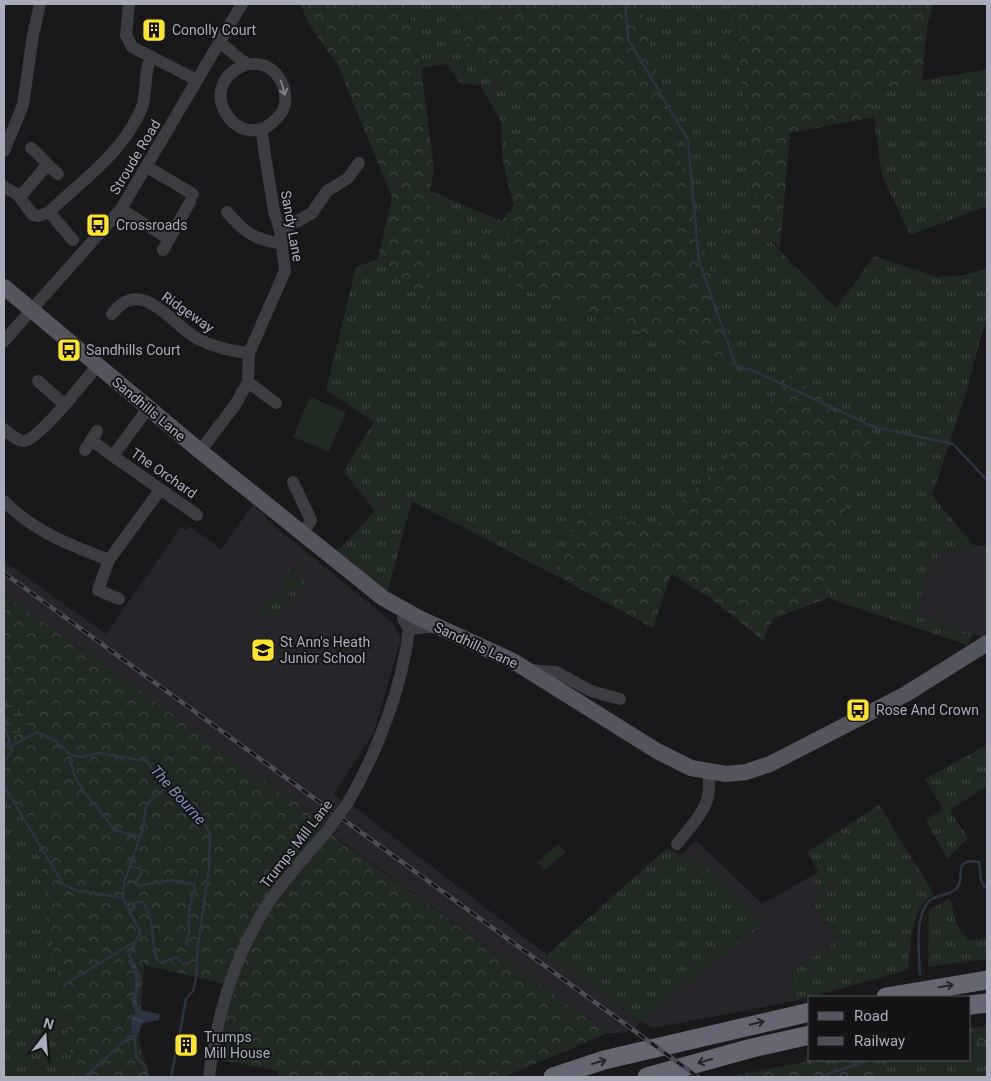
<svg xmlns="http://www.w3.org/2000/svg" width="991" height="1081" font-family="Roboto,sans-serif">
	<defs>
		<pattern id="grass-tufts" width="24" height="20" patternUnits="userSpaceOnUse" patternTransform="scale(1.25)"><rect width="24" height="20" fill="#202a23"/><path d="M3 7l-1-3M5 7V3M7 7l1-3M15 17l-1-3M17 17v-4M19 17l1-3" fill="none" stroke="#3e4641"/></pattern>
		<pattern id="forest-crowns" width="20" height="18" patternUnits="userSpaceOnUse" patternTransform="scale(1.25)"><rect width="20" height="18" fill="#202a23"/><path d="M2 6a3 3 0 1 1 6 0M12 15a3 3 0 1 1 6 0" fill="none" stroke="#3e4641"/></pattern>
		<pattern id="wetland-marsh" width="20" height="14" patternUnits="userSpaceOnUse" patternTransform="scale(1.25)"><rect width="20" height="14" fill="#202a23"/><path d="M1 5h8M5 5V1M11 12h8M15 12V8" fill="none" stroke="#3e4641"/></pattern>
		<pattern id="water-ripples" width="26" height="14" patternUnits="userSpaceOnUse" patternTransform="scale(1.25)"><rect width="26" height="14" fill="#2d3441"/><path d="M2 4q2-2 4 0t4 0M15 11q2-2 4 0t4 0" fill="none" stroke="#494f5a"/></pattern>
	</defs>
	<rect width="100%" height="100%" fill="#19191b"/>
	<g fill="#262529">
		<path d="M253 505 267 517 266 519 393 623 401 638 374 732 334 794 343 802 322 827 295 800 237 765 169 711 4 594V561L106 634 181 527 186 531 189 526 221 549Z"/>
		<path d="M973 545 987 546V629L983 637 914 615 933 559Z"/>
		<path d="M353 806 547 955 639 1021 706 867 681 855 696 840 762 904 810 877 822 895 812 904 837 941 792 971 795 1001 653 1028 640 1021 636 1028 620 1033H608L332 834Z"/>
	</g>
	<g fill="url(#grass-tufts)">
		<path d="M408 4H492L515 11 500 20 469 17 460 36 541 112 503 162 501 121 480 85 461 84 447 64 421 68Z"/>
		<path d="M648 4H734L755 225 836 308 874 256 937 277 964 275 987 269V315L966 393 932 495 973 545 933 559 914 615 973 634 967 645 828 598 853 470 876 435 790 375 724 463 654 526 582 510 555 575 412 501 387 593 336 553 375 511 343 471 374 422 326 390 356 267 378 259 431 306 430 191 502 221 514 206 508 284 735 366 642 19Z"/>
		<path d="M987 70V206L910 235 882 175 871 93 922 80Z"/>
		<path d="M288 569 306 583 293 597 281 588 287 579 283 576Z"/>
		<path d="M277 590 291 600 277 617 266 618 259 613Z"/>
		<path d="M987 745V786L950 810 968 838 947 859 926 820 943 809 925 779Z"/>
		<path d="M4 783 38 846 72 1062V1077H4Z"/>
		<path d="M879 805 934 894C910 907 911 945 908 970L795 1001 792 971 837 941 812 903 822 895 810 877 818 871 807 852Z"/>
		<path d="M667 848 706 867 763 924 640 1021 547 955Z"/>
		<path d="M950 898 956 923 968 940 987 938V959L928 967 929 910Z"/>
		<path d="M987 1042V1077H879L891 1060H970V1044Z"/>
	</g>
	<g fill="url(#forest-crowns)">
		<path d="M301 4H408L421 68 434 169 430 191 431 307 378 259 392 197 338 66 308 23Z"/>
		<path d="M492 4H648L642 19 736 366 508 284 514 206 503 162 541 112 460 36 469 17 500 20 515 12Z"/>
		<path d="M734 4H933L927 27 922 80 871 93 874 117 790 133 780 248 755 225Z"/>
		<path d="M790 375 876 435 853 470 828 598 773 619 763 640 707 596 671 574 653 628 555 575 582 510 654 526 724 463Z"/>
		<path d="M4 594 169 711 237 765 295 800 322 828 608 1033 504 1077H278V1071L216 1059 226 984 144 965 139 1041 149 1077H72V1062L38 846 4 783V736L32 729 4 686Z"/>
		<path d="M987 1025V1042L970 1044V1029Z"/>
		<path d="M815 1060H891L879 1077H728Z"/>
	</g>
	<path fill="url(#wetland-marsh)" d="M4 686 32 729 4 736Z"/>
	<g fill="#202a23">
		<path d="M310 397 346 412 329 452 293 437Z"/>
		<path d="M559 844 566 853 544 870 537 862Z"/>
	</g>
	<path fill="url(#water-ripples)" d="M132 958 141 977 136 1000 140 1010 160 1014 159 1020 143 1023 137 1035 130 1032 132 1029 131 1016 136 1014 131 999C139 983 136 976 128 961Z"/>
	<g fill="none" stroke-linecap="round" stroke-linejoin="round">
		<g stroke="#2d3441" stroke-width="2.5">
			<path d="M625 4 628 39 688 140 699 261 736 366 752 370 874 427 953 444 987 480"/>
			<path d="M4 724 11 746 37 732 54 740 71 755 82 757 98 753 147 761 157 776 191 807 203 821 210 834 209 868 197 952V974L193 991 186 999 180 1032"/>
			<path d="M4 743 11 746 12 751 4 762"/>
			<path d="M70 760C76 792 99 804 114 830L140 837 124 883 123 898"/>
			<path d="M4 786 63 884 75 890 123 898 140 932 129 956 131 960"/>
			<path d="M140 837C150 814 136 807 162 792"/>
			<path d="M131 867 140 868 142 872 136 882 138 886 172 880 195 885 189 910V932L186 944 189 945"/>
			<path d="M129 914 136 902H142C156 918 150 941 157 960L162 963 165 961"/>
			<path d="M169 960 177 957 183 964 190 963"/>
			<path d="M920 974C919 955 914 917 929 901 938 893 958 896 960 881 961 875 960 871 962 865L968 861 979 862 981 880 984 886 987 887"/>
			<path d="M64 985 133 943"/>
			<path d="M134 1033 136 1057 146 1067 148 1077"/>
			<path d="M85 1077 130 1036 135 1037"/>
			<path d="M171 1077 176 1052"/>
			<path d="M824 1077 830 1073 871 1060"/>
		</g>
		<g stroke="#3c3c43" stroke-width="12">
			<path d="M129 4 126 35 132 47 197 80"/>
			<path d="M219 42C228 48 237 58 246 63 249 65 253 64 257 64 276 66 287 85 285 103 284 110 279 117 273 122 238 154 190 85 247 64"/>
			<path d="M31 148C40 154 47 166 58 174"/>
			<path d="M4 151 23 105 33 35 40 4"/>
			<path d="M147 167 193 194"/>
			<path d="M4 187 17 194 33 215 39 216 49 212C83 180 122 153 141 110 148 93 143 73 151 58"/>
			<path d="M20 197 47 165"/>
			<path d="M121 209 169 239"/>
			<path d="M49 212 73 240"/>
			<path d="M227 212C246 234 254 239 282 244"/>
			<path d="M280 231 312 213 327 191 348 178 359 163"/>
			<path d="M163 250 190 202"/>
			<path d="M112 314C141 275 171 324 198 339 215 348 231 351 249 353"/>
			<path d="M4 341 121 209 242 4"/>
			<path d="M38 381 65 405"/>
			<path d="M248 382 276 403"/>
			<path d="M148 408 113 456 197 515"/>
			<path d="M4 429C9 433 17 441 24 441 39 440 86 379 98 365"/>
			<path d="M91 440 113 456"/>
			<path d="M85 450 97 431"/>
			<path d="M200 451 235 405 248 382 249 353 285 271 280 231 274 211 261 129"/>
			<path d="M293 482 311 520 303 534"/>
			<path d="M4 501C33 531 70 545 109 560"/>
			<path d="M119 599 98 590 109 560 160 490"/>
			<path d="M404 611 403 619 409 629 437 626"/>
			<path d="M529 670 556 672 591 691 620 699"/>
			<path d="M347 804C377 753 402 689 409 629"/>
			<path d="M677 844C697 818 714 806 708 772"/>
			<path d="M209 1077C217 1016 232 962 265 908 282 881 306 856 327 831"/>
		</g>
		<path stroke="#555560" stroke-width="16" d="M4 287 200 451 383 598 419 618 513 661 657 751 691 768 726 774 746 772 770 764 906 694 987 643"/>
		<g stroke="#656672" stroke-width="19">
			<path d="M886 997 987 980"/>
			<path d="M970 1005 987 1003"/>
			<path d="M553 1077 604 1060 810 1012"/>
			<path d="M647 1077 752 1048 810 1035"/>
		</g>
		<g stroke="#4c4d56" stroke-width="4.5">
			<path id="rail" d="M4 573 698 1077"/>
		</g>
		<use href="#rail" stroke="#141417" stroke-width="2.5" stroke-dasharray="8" stroke-linecap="butt"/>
		<path stroke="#3c3c43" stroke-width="12" d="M327 831 347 804"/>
	</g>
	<defs><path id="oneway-shaft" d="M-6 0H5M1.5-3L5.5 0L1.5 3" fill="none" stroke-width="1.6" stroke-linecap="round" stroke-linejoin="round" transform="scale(1.25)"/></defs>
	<use stroke="#7e7f8c" href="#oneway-shaft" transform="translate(283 88) rotate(73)"/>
	<g stroke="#242429">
		<use href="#oneway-shaft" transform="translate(946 986) rotate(-10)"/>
		<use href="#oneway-shaft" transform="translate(757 1023) rotate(-14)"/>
		<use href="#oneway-shaft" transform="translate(705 1061) rotate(164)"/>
		<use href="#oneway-shaft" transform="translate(599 1062) rotate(-16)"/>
	</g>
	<defs>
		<g id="building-square" transform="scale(1.25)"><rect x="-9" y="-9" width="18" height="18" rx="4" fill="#ffe42d" stroke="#141417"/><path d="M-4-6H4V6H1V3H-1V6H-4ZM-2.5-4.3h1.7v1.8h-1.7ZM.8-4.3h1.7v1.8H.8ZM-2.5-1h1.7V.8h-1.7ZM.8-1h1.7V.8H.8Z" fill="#111"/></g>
		<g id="bus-square" transform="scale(1.25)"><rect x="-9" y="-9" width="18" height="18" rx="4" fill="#ffe42d" stroke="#141417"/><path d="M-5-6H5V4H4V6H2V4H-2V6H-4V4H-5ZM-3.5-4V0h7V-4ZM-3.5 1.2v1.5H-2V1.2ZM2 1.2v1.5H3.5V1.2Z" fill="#111"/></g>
		<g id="school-square" transform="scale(1.25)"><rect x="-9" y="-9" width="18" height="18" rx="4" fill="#ffe42d" stroke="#141417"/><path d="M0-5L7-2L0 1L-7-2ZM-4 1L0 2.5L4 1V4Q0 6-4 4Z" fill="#111"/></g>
	</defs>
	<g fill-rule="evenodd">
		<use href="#building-square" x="154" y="30"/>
		<use href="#bus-square" x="98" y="225"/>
		<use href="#bus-square" x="69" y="350"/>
		<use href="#school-square" x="263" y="650"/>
		<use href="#bus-square" x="858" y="710"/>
		<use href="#building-square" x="186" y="1045"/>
	</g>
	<g text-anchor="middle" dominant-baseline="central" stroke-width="4" stroke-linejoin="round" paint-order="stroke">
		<g font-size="14" fill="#aaacbc" stroke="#141417" text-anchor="start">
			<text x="172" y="30">Conolly Court</text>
			<text x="116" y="225">Crossroads</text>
			<text x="86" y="350">Sandhills Court</text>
			<text x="280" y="642">St Ann's Heath<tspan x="280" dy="16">Junior School</tspan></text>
			<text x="876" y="710">Rose And Crown</text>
			<text x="204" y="1037">Trumps<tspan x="204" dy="16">Mill House</tspan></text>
		</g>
		<g font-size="14" fill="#aaacbc" stroke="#141417">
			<text transform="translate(135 157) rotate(-59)">Stroude Road</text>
			<text transform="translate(292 226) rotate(80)">Sandy Lane</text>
			<text transform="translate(188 312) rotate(35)">Ridgeway</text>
			<text transform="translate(149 409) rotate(40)">Sandhills Lane</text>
			<text transform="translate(164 473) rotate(35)">The Orchard</text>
			<text transform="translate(476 645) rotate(25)">Sandhills Lane</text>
			<text transform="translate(296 844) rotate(-52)">Trumps Mill Lane</text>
		</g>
		<g font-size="15" font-style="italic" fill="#7f92b9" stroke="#141417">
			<text transform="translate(178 795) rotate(48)">The Bourne</text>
		</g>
	</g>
	<rect width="991" height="1081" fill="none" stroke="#aaacbc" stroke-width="10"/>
	<rect x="808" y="996" width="162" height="65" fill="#141417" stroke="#505159"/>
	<rect x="818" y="1012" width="25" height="8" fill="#555560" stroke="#505159"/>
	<text x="854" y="1021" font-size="15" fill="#aaacbc">Road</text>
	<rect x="818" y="1037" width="25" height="8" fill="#4c4d56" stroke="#505159"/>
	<text x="854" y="1046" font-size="15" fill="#aaacbc">Railway</text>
	<g transform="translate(45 1036) rotate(17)" stroke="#141417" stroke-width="4" paint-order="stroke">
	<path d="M0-4L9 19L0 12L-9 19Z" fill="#aaacbc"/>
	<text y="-8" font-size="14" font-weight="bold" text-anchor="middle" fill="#aaacbc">N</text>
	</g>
</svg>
